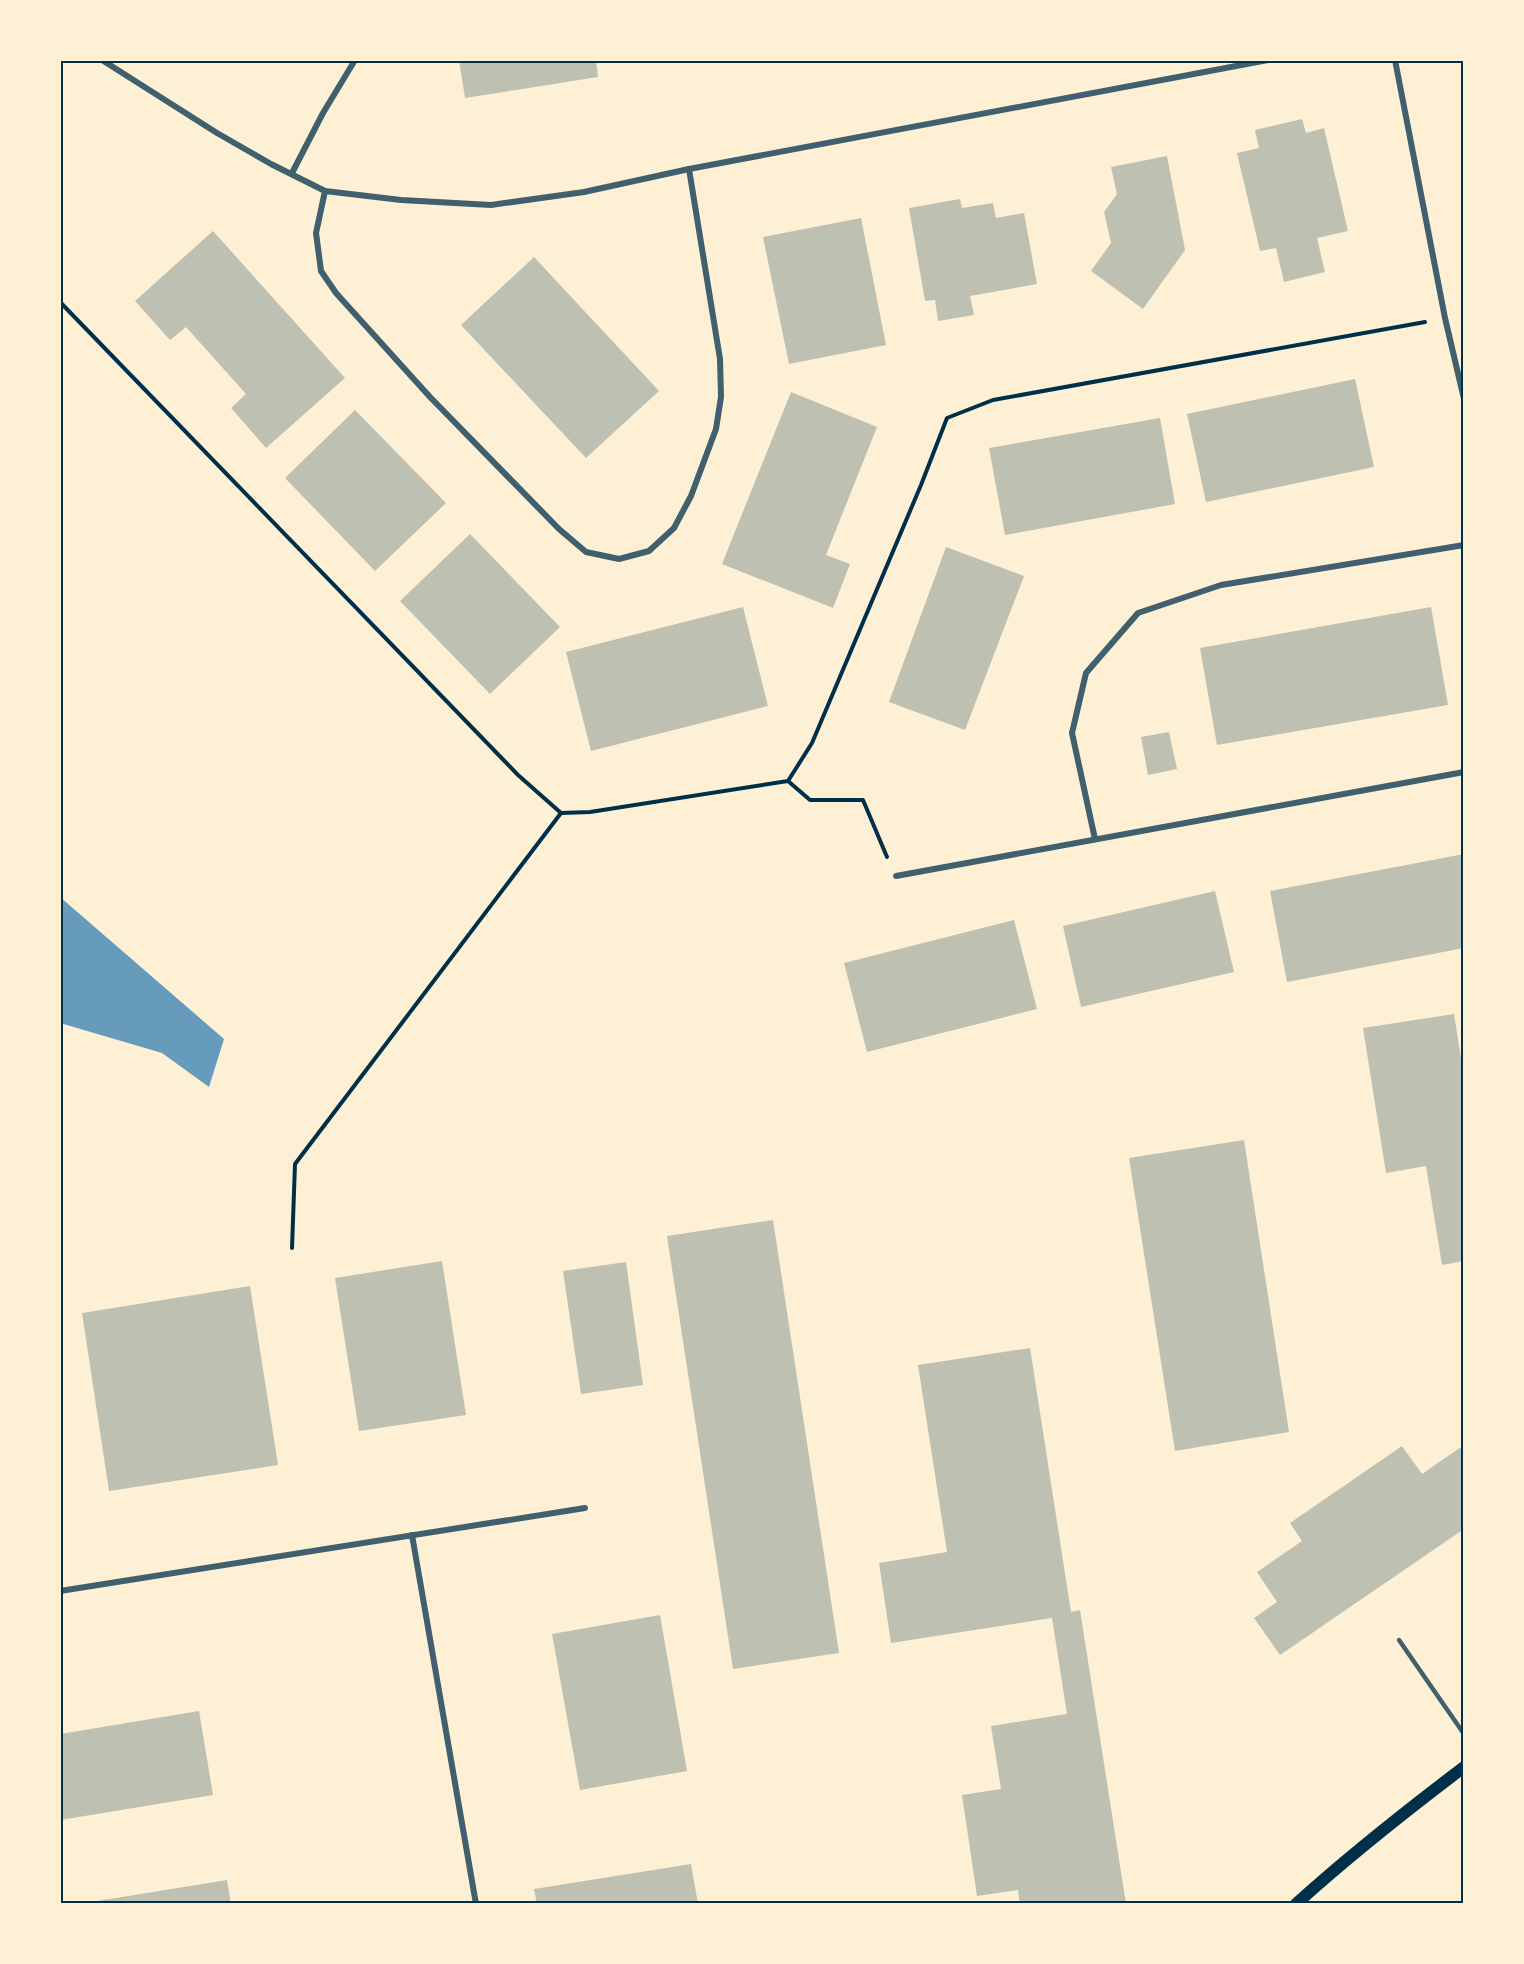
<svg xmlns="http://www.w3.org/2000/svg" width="1524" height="1964" font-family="Karla,sans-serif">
	<rect width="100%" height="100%" fill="#fdf0d5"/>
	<path fill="#669bbc" d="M60 897 224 1039 209 1087 162 1053 60 1023Z"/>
	<g fill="#bec0b2">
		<path d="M459 60H596L598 77 465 98Z"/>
		<path d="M1302 119 1306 133 1324 128 1348 231 1317 238 1325 272 1284 282 1276 248 1260 251 1237 153 1259 148 1255 130Z"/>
		<path d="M1167 156 1185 250 1143 309 1091 271 1111 243 1104 212 1117 194 1111 167Z"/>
		<path d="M960 199 962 208 993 203 996 218 1024 213 1037 284 970 296 974 315 938 321 935 300 925 301 909 208Z"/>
		<path d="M861 218 886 345 789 364 763 237Z"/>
		<path d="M213 231 345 378 266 448 231 408 246 394 186 327 170 340 135 301Z"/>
		<path d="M534 257 659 391 586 458 461 325Z"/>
		<path d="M1355 379 1374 467 1206 502 1187 414Z"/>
		<path d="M791 392 877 427 826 555 850 564 833 608 722 564Z"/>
		<path d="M355 410 446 503 375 571 285 478Z"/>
		<path d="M1160 418 1175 504 1005 535 989 448Z"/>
		<path d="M470 534 560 627 490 694 400 601Z"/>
		<path d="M946 547 1024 576 965 730 889 702Z"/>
		<path d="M743 607 768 706 591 751 566 652Z"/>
		<path d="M1431 607 1448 705 1217 745 1200 648Z"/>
		<path d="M1169 732 1177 769 1148 775 1141 737Z"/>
		<path d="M1464 854V948L1287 982 1270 891Z"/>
		<path d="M1215 891 1234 972 1081 1007 1063 926Z"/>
		<path d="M1014 920 1037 1009 867 1052 844 963Z"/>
		<path d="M1454 1014 1464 1078V1261L1442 1265 1426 1166 1386 1173 1363 1028Z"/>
		<path d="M1244 1140 1289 1432 1175 1451 1129 1158Z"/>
		<path d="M773 1220 839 1653 733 1669 667 1236Z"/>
		<path d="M442 1261 466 1415 359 1431 335 1278Z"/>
		<path d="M626 1262 643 1385 581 1394 563 1271Z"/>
		<path d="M250 1286 278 1465 109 1491 82 1313Z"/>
		<path d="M1030 1348 1071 1612 1080 1610 1126 1904H1020L1018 1890 977 1896 962 1795 1001 1789 991 1726 1067 1714 1052 1618 891 1643 879 1563 947 1552 918 1365Z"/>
		<path d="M1464 1445V1529L1280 1655 1254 1618 1277 1602 1257 1572 1302 1541 1290 1523 1402 1446 1422 1474Z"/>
		<path d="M660 1615 687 1771 580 1790 552 1634Z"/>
		<path d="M199 1711 213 1795 60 1820V1734Z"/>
		<path d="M691 1864 698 1904H537L534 1889Z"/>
		<path d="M227 1880 231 1904H85V1903Z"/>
	</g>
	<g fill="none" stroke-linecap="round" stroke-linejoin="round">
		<g stroke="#003049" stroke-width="4">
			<path d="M60 302 518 775 561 813 590 812 788 781 812 743 921 485 947 418 993 400 1425 322"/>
			<path d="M788 781 810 800H863L887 857"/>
			<path d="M292 1248 295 1164 561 813"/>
		</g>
		<path stroke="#3f606c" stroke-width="4.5" d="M1399 1640 1464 1734"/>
		<g stroke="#3f606c" stroke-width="6">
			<path d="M102 60 217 133 271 164 325 191 401 200 491 205 584 192 689 169 1268 60"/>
			<path d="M1395 60 1445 318 1464 399"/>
			<path d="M292 173 323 113 355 60"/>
			<path d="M325 191 316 233 321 271 336 293 430 397 559 529 586 552 619 559 649 551 674 528 691 496 716 429 721 397 720 359 689 169"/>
			<path d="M1095 839 1072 733 1086 673 1138 613 1221 585 1464 545"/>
			<path d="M896 876 1464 772"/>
			<path d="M412 1535 476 1904"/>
			<path d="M60 1591 585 1508"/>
		</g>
		<path stroke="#003049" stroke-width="12" d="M1296 1904C1350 1855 1406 1811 1464 1767"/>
	</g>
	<rect width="1524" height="1964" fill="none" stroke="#fdf0d5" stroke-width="123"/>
	<rect x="62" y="62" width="1400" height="1840" fill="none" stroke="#003049" stroke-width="2"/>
</svg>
